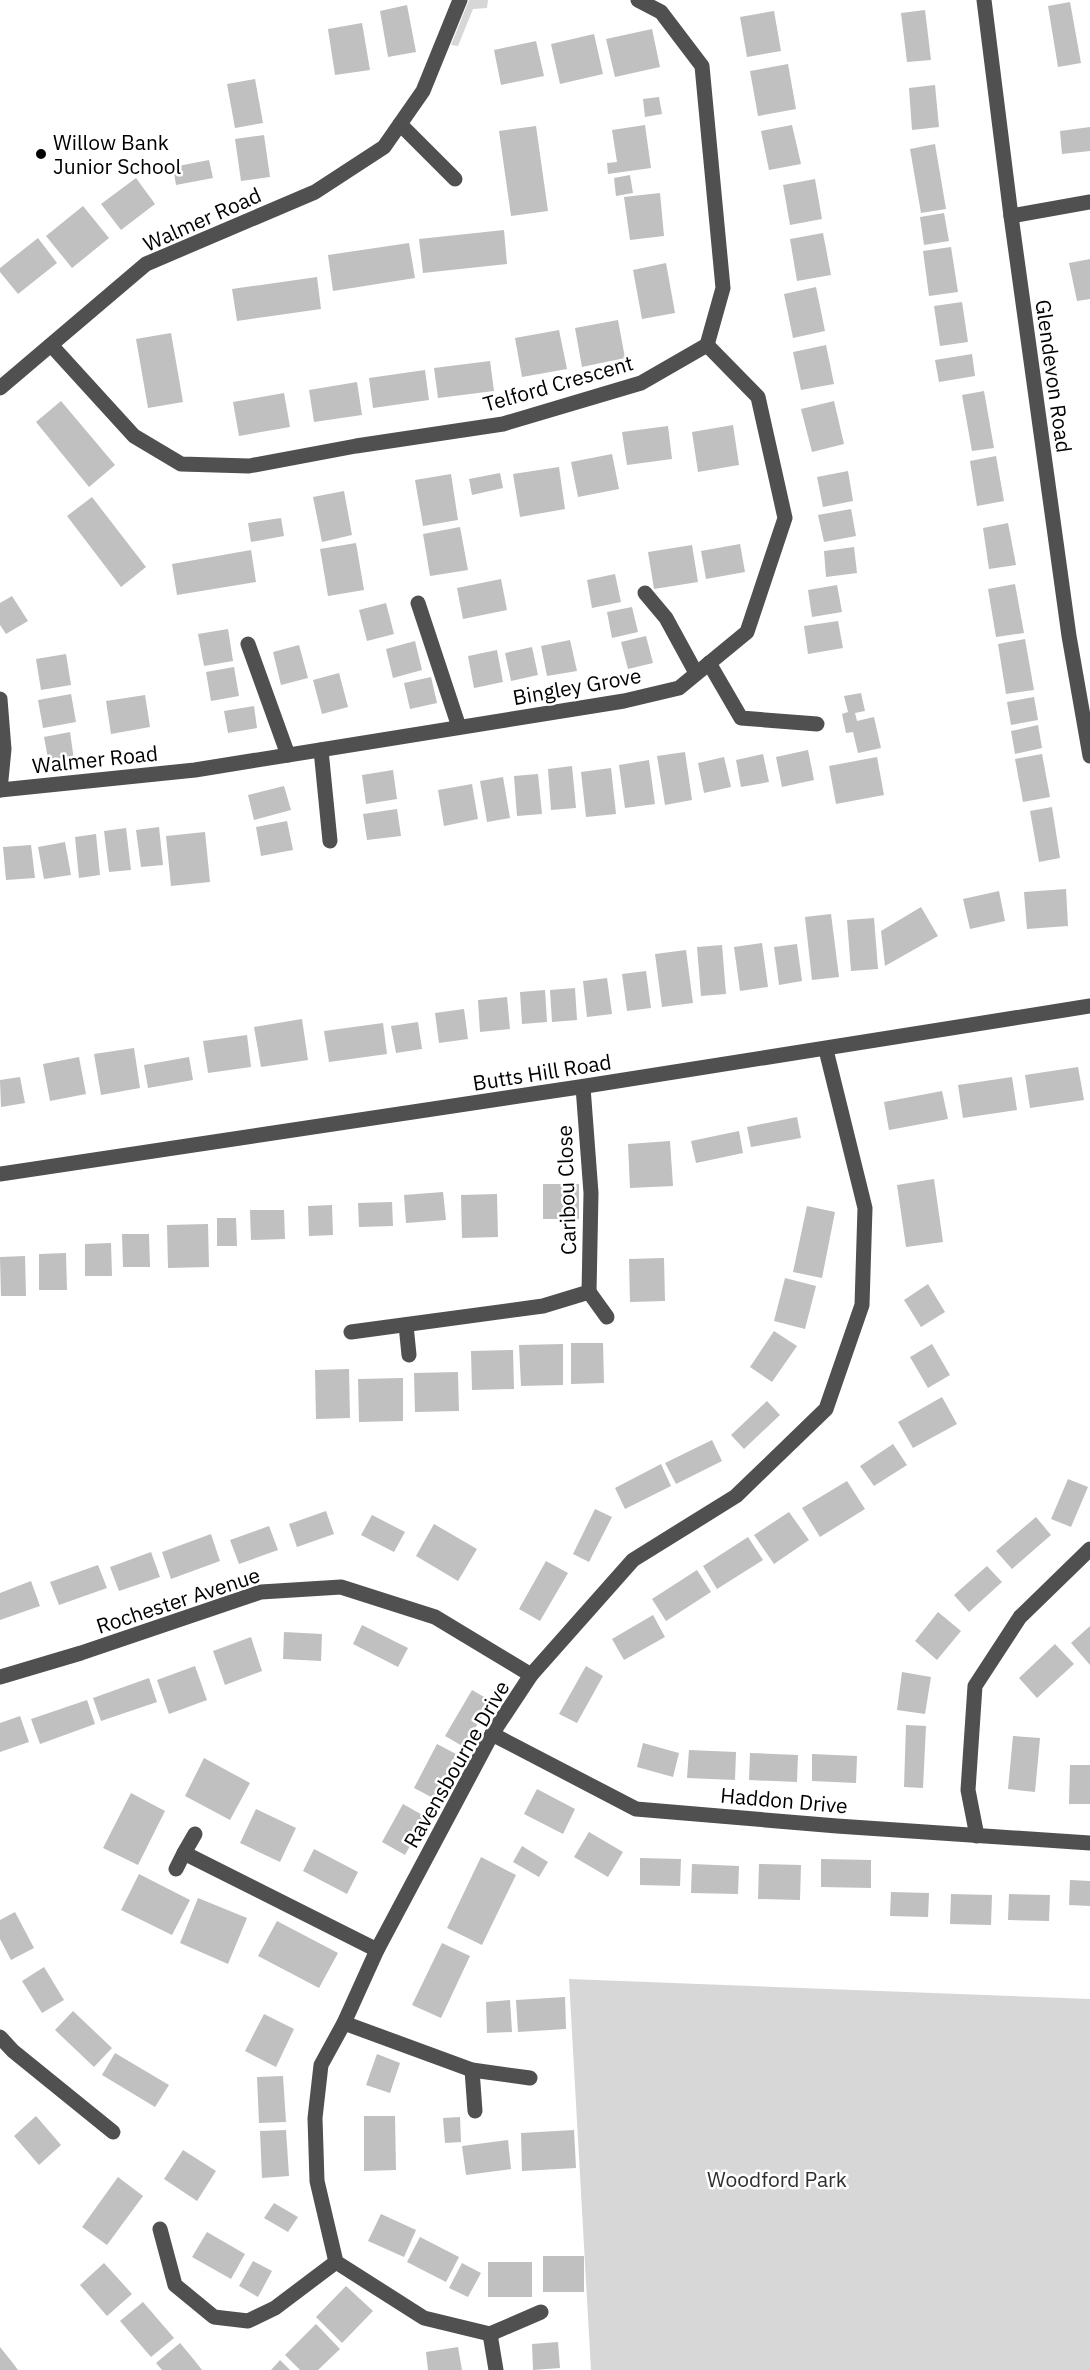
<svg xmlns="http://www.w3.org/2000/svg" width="1090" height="2370" font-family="'IBM Plex Sans',sans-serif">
	<rect width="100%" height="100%" fill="#fff"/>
	<g fill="#d7d7d7">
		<path d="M469 0H488L487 8 473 9 458 46 451 45Z"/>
		<path d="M569 1979 1090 1999V2370H591Z"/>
	</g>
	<g fill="#c0c0c0">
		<path d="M1070 2 1081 63 1058 67 1048 6Z"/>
		<path d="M407 5 416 52 388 57 380 11Z"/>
		<path d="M925 10 931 60 907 62 901 13Z"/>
		<path d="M774 11 781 51 747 57 740 17Z"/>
		<path d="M362 23 370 70 335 75 328 29Z"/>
		<path d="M652 29 660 67 615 77 606 39Z"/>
		<path d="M594 34 603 74 560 84 551 44Z"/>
		<path d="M536 41 544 76 501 85 494 50Z"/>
		<path d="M788 64 796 109 758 116 750 71Z"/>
		<path d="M255 79 263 123 235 128 227 84Z"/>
		<path d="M935 85 939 127 912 130 909 88Z"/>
		<path d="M659 97 662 114 645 117 643 99Z"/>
		<path d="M645 125 651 168 608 174 607 163 617 162 612 130Z"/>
		<path d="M792 125 801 164 769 170 761 131Z"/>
		<path d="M536 126 548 211 511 216 499 131Z"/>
		<path d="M1090 127V151L1062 154 1060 131Z"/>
		<path d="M264 135 270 177 241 181 235 139Z"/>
		<path d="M935 144 946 209 921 213 910 149Z"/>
		<path d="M209 160 213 178 176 185 173 167Z"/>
		<path d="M630 175 633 193 616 196 614 178Z"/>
		<path d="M136 178 155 204 121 230 101 204Z"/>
		<path d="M815 179 822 219 790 225 783 185Z"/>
		<path d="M660 193 664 236 630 240 624 197Z"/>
		<path d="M83 206 109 238 72 268 46 236Z"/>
		<path d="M944 213 949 241 924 245 920 217Z"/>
		<path d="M504 230 507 264 423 273 419 239Z"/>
		<path d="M823 233 831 275 797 281 790 239Z"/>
		<path d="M38 238 57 263 18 294 0 272V268Z"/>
		<path d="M409 243 415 278 333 291 328 255Z"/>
		<path d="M951 247 958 292 929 296 923 251Z"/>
		<path d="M1090 259V299L1077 301 1069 263Z"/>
		<path d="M666 263 675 313 642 319 633 270Z"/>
		<path d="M317 277 321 309 237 321 232 289Z"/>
		<path d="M816 287 825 331 793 338 784 294Z"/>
		<path d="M962 302 968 342 940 346 934 306Z"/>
		<path d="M618 320 625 358 582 367 575 328Z"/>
		<path d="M559 330 567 369 522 377 515 338Z"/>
		<path d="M171 333 183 402 148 408 136 339Z"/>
		<path d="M826 345 834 384 801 390 793 352Z"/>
		<path d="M972 354 975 376 939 382 935 360Z"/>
		<path d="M490 361 494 391 438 398 434 368Z"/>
		<path d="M425 370 429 400 373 408 369 378Z"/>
		<path d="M357 382 362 415 314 422 309 390Z"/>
		<path d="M984 391 994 448 972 451 962 395Z"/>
		<path d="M284 393 290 427 239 436 233 402Z"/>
		<path d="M61 401 115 465 89 487 36 422Z"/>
		<path d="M834 401 844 444 812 452 801 409Z"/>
		<path d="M733 425 739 465 698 472 692 432Z"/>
		<path d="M668 426 672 459 627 465 622 432Z"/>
		<path d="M612 454 619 489 578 497 571 462Z"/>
		<path d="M996 456 1004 501 977 506 970 461Z"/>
		<path d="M559 467 565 509 520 517 513 474Z"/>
		<path d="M848 471 853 501 823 507 817 477Z"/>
		<path d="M500 473 503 488 472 495 469 479Z"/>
		<path d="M451 474 458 520 423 526 415 480Z"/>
		<path d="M344 491 352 535 322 542 313 497Z"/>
		<path d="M92 497 146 567 121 587 67 516Z"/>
		<path d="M851 509 856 536 824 542 818 515Z"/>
		<path d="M281 518 284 536 251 542 248 523Z"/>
		<path d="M1008 523 1016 565 989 569 983 528Z"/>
		<path d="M460 527 468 570 430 576 423 534Z"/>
		<path d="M356 543 364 590 328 596 320 549Z"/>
		<path d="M740 544 745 572 706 579 701 551Z"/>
		<path d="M692 545 698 582 654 589 648 552Z"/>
		<path d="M854 547 857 573 826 577 824 551Z"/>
		<path d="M251 550 256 582 177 595 172 564Z"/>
		<path d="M615 574 621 602 592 608 587 580Z"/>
		<path d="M501 579 507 610 463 619 457 588Z"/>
		<path d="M1015 584 1024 633 996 637 988 589Z"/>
		<path d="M837 585 842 612 812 617 808 590Z"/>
		<path d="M12 596 28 621 6 634 0 625V603Z"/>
		<path d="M386 603 394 634 367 641 359 610Z"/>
		<path d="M632 607 638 632 612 638 607 612Z"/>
		<path d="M838 621 843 648 808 654 804 626Z"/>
		<path d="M228 629 233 661 204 666 198 634Z"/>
		<path d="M646 636 653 663 628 669 621 642Z"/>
		<path d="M1025 639 1034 690 1006 694 998 644Z"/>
		<path d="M570 640 577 671 547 676 541 646Z"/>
		<path d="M415 641 422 670 393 678 386 649Z"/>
		<path d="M299 645 308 678 281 685 273 652Z"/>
		<path d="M532 647 538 675 511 681 505 653Z"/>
		<path d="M497 650 503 682 474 688 468 656Z"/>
		<path d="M66 654 71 685 41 690 36 659Z"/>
		<path d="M234 667 239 696 211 701 206 672Z"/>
		<path d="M339 673 348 707 322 714 313 680Z"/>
		<path d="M431 677 437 703 410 709 404 683Z"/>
		<path d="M861 693 865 711 855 713 857 721 874 717 881 748 858 753 853 732 846 733 842 714 848 712 844 696Z"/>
		<path d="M71 694 76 722 43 728 38 700Z"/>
		<path d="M145 695 150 727 111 734 106 701Z"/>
		<path d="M1034 697 1038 720 1011 725 1007 702Z"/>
		<path d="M254 706 257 728 228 733 224 711Z"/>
		<path d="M1038 725 1042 748 1015 754 1011 731Z"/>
		<path d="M70 732 74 760 49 764 44 737Z"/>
		<path d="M808 750 814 780 782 787 776 757Z"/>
		<path d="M685 752 692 800 665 805 657 756Z"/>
		<path d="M763 754 769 782 741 787 736 760Z"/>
		<path d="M1042 754 1050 797 1023 802 1015 759Z"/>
		<path d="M724 757 731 787 704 793 698 763Z"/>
		<path d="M877 757 884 795 836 804 829 766Z"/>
		<path d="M649 760 655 804 625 808 619 765Z"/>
		<path d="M572 766 576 808 551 810 548 769Z"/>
		<path d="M611 768 616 814 586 817 581 772Z"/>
		<path d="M393 770 397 799 366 804 362 775Z"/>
		<path d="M538 774 542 814 517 816 514 776Z"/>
		<path d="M503 777 510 818 487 822 480 781Z"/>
		<path d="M472 784 478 819 444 826 438 790Z"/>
		<path d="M284 786 291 810 254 820 248 795Z"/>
		<path d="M1052 807 1060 858 1039 862 1030 811Z"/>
		<path d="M397 809 401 836 367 840 363 814Z"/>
		<path d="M287 821 293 850 261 856 256 827Z"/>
		<path d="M159 827 163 865 141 867 136 830Z"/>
		<path d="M126 828 131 870 109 872 104 831Z"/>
		<path d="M205 832 210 882 171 886 166 836Z"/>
		<path d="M96 834 100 875 79 878 75 837Z"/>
		<path d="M65 842 71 875 44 879 38 847Z"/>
		<path d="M31 845 35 878 6 880 3 847Z"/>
		<path d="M1066 889 1068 926 1027 929 1024 892Z"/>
		<path d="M999 891 1005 921 970 929 963 899Z"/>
		<path d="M921 907 938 936 885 966 881 931Z"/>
		<path d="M831 914 839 977 812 980 805 917Z"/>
		<path d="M874 918 878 969 851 971 847 920Z"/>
		<path d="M762 943 768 987 740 991 734 947Z"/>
		<path d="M797 944 802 981 779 985 774 947Z"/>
		<path d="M722 945 726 994 701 996 697 947Z"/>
		<path d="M686 950 693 1003 662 1007 655 954Z"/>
		<path d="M646 971 651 1008 627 1011 622 974Z"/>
		<path d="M607 978 612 1014 587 1017 583 981Z"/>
		<path d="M575 988 577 1020 552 1022 550 990Z"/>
		<path d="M545 990 547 1022 522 1024 520 992Z"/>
		<path d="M507 997 510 1029 480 1032 478 1000Z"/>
		<path d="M464 1009 468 1039 439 1043 435 1013Z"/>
		<path d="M302 1019 308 1060 261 1067 254 1027Z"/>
		<path d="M418 1022 422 1049 396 1053 391 1026Z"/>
		<path d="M383 1023 387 1054 329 1062 324 1031Z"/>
		<path d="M247 1035 251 1067 208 1073 203 1041Z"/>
		<path d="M134 1048 140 1088 101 1095 94 1054Z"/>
		<path d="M79 1057 86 1094 50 1101 43 1064Z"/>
		<path d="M189 1057 193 1080 148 1088 144 1065Z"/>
		<path d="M1078 1067 1084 1100 1030 1108 1025 1075Z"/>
		<path d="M20 1077 25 1103 1 1107 0 1080Z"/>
		<path d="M1012 1077 1017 1110 963 1118 958 1085Z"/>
		<path d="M942 1091 948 1119 889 1130 884 1102Z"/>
		<path d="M797 1117 801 1138 751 1147 747 1127Z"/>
		<path d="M739 1131 743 1153 696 1163 691 1141Z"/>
		<path d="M670 1141 673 1186 630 1188 628 1144Z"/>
		<path d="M934 1179 943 1242 906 1247 897 1185Z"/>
		<rect x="543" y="1184" width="36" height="35"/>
		<path d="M443 1192 446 1220 406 1223 404 1195Z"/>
		<path d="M497 1194 498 1237 462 1238 461 1195Z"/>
		<path d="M392 1202 393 1226 359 1227 358 1203Z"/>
		<path d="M332 1205 333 1235 309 1236 308 1206Z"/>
		<path d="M807 1206 835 1212 822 1278 793 1272Z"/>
		<path d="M250 1210H284L285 1239 251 1240Z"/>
		<path d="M217 1218H236L237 1246H217Z"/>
		<path d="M208 1224 209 1267 168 1268 167 1225Z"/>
		<path d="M122 1234H149L150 1267H123Z"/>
		<path d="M111 1243 112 1276H85V1244Z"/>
		<path d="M66 1253 67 1290H39V1254Z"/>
		<path d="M25 1256 26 1296H1L0 1257Z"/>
		<path d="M664 1258 665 1301 630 1302 629 1259Z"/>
		<path d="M785 1278 816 1286 805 1329 774 1321Z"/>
		<path d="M928 1284 945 1312 921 1327 904 1300Z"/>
		<path d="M774 1331 797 1346 772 1382 750 1367Z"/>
		<path d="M571 1343H603L604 1383 571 1384Z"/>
		<path d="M563 1344V1385L521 1386 519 1345Z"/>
		<path d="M932 1344 950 1375 928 1388 910 1357Z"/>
		<path d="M513 1350 514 1389 472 1390 471 1351Z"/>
		<path d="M349 1369 350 1418 316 1419 315 1370Z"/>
		<path d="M458 1372 459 1411 415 1412 414 1373Z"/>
		<path d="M403 1378V1421L359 1422 358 1379Z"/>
		<path d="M942 1397 957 1424 913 1448 898 1422Z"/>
		<path d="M767 1401 780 1415 744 1449 731 1435Z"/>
		<path d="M712 1440 722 1461 676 1484 665 1463Z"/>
		<path d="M893 1444 907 1465 874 1486 860 1466Z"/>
		<path d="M661 1464 671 1486 625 1509 615 1488Z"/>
		<path d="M1068 1479 1088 1487 1071 1527 1051 1519Z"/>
		<path d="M847 1481 865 1509 820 1537 802 1508Z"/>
		<path d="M595 1509 612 1517 589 1562 573 1554Z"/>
		<path d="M326 1511 334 1534 297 1547 289 1524Z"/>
		<path d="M789 1512 809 1540 774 1564 754 1535Z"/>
		<path d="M372 1515 405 1532 394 1552 361 1535Z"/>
		<path d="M1036 1517 1051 1535 1012 1569 996 1551Z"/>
		<path d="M434 1524 477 1549 458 1581 416 1556Z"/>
		<path d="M269 1526 278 1550 239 1564 230 1540Z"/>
		<path d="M211 1534 220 1561 171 1579 162 1552Z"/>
		<path d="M748 1537 763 1560 717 1589 703 1566Z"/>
		<path d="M151 1552 160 1577 119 1591 110 1567Z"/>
		<path d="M546 1561 568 1573 540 1621 519 1609Z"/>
		<path d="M98 1565 107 1588 59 1605 50 1582Z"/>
		<path d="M987 1566 1002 1582 969 1612 954 1595Z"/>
		<path d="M697 1570 711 1592 666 1621 652 1599Z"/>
		<path d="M31 1581 40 1606 0 1620V1593Z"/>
		<path d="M938 1612 961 1631 937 1660 915 1641Z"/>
		<path d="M653 1615 665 1637 624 1660 612 1639Z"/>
		<path d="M362 1625 408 1648 398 1667 353 1644Z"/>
		<path d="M1090 1626V1665L1071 1643Z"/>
		<path d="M284 1632 322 1634 321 1661 283 1659Z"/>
		<path d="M251 1637 262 1671 225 1685 213 1651Z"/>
		<path d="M1055 1644 1074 1664 1037 1698 1019 1678Z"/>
		<path d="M195 1666 207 1700 169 1714 157 1680Z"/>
		<path d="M586 1666 603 1676 577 1723 559 1714Z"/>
		<path d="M902 1672 931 1677 925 1714 897 1710Z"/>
		<path d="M149 1678 157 1702 101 1721 93 1698Z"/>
		<path d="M472 1690 491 1701 464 1747 445 1736Z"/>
		<path d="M87 1700 95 1724 40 1744 31 1719Z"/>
		<path d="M20 1716 29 1742 0 1752V1723Z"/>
		<path d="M906 1725 926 1726 923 1788 904 1787Z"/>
		<path d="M1013 1736 1040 1738 1035 1792 1008 1789Z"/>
		<path d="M643 1743 679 1753 673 1777 637 1767Z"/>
		<path d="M437 1744 458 1755 435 1799 414 1788Z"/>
		<path d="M689 1750 736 1752 735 1780 687 1778Z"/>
		<path d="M750 1753 798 1755 797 1782 749 1780Z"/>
		<path d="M812 1754 857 1756 856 1783 812 1781Z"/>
		<path d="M204 1758 250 1783 230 1820 185 1796Z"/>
		<path d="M1070 1765H1090V1804H1069Z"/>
		<path d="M537 1789 575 1809 563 1834 524 1814Z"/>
		<path d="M131 1793 165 1811 138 1865 103 1848Z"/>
		<path d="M403 1804 426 1817 405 1855 382 1842Z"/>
		<path d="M256 1809 296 1828 280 1862 240 1843Z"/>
		<path d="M589 1832 623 1852 608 1877 574 1857Z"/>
		<path d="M522 1846 548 1862 539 1877 513 1862Z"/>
		<path d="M314 1849 358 1872 347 1894 303 1871Z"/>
		<path d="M481 1857 516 1875 482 1945 447 1928Z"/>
		<path d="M640 1858 681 1859 680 1886 640 1885Z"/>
		<path d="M821 1859 871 1860V1888L821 1887Z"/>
		<path d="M692 1864 739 1866 738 1894 691 1893Z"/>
		<path d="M759 1864 801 1865 800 1900 758 1899Z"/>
		<path d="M139 1874 190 1900 172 1935 121 1910Z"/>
		<path d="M1070 1880 1090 1881V1906L1069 1905Z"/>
		<path d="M891 1892 929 1893 928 1917 890 1916Z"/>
		<path d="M951 1894 992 1895 991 1925 950 1924Z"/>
		<path d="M1009 1894 1050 1895 1049 1921 1008 1920Z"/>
		<path d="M198 1898 247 1918 228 1964 180 1943Z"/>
		<path d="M15 1912 34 1948 11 1960 0 1939V1920Z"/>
		<path d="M277 1921 338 1953 319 1988 258 1956Z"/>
		<path d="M442 1943 470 1956 441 2018 412 2005Z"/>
		<path d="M44 1967 64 2000 42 2013 22 1981Z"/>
		<path d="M565 1997 566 2029 518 2032 516 2000Z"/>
		<path d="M510 2000 512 2032 487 2033 486 2002Z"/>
		<path d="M73 2011 112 2048 94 2067 55 2030Z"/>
		<path d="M264 2014 294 2029 276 2067 245 2051Z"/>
		<path d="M115 2053 169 2085 155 2107 102 2075Z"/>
		<path d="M377 2054 400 2063 390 2093 366 2085Z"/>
		<path d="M283 2076 286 2122 259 2123 257 2077Z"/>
		<path d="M36 2116 61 2145 39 2165 14 2136Z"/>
		<path d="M364 2116H395L396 2170 364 2171Z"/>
		<path d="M460 2117 461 2142 445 2143 443 2118Z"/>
		<path d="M286 2130 289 2176 262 2178 260 2131Z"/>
		<path d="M574 2130 576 2168 522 2171 521 2133Z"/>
		<path d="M508 2140 511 2169 466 2175 462 2146Z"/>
		<path d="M183 2150 216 2171 197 2201 164 2179Z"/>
		<path d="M118 2177 143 2196 107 2245 82 2227Z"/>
		<path d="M274 2203 298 2217 288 2232 264 2218Z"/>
		<path d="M381 2214 416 2230 404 2257 368 2241Z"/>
		<path d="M207 2232 245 2254 231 2279 192 2257Z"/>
		<path d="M420 2237 459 2257 446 2282 407 2262Z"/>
		<rect x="543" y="2256" width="41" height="36"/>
		<path d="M253 2261 272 2271 258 2297 239 2286Z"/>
		<rect x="488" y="2262" width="44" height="35"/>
		<path d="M104 2263 132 2294 107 2316 80 2285Z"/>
		<path d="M462 2263 481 2273 468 2297 449 2288Z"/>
		<path d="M346 2286 373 2311 342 2343 316 2317Z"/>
		<path d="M143 2302 174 2338 151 2357 120 2321Z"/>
		<path d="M316 2324 340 2349 318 2370H300L285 2355Z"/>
		<path d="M558 2342 560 2368 533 2370 532 2344Z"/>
		<path d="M180 2343 195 2361 202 2370H162L156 2363Z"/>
		<path d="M0 2347 12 2362 18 2370H0Z"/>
		<path d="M458 2347 462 2370H428L426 2352Z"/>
		<path d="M280 2360 290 2370H271Z"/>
	</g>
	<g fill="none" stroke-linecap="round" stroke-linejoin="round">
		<g stroke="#505050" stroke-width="15">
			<path d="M984 0 1011 216 1069 636 1090 756"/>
			<path d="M400 124 455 179"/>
			<path d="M1011 216 1090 202"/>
			<path d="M51 345 134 436 181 464 249 466 356 446 503 424 641 383 707 345 723 288 702 66 661 12 638 0"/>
			<path d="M0 388 146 264 315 192 384 147 423 91 460 0"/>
			<path d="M645 593 666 618 696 673"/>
			<path d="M418 603 459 727"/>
			<path d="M248 644 288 755"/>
			<path d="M709 663 741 718 817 724"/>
			<path d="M0 699 4 749 0 790"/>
			<path d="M321 750 330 841"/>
			<path d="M0 790 195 770 624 701 679 688 747 632 785 518 758 397 707 345"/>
			<path d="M0 1174C364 1121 727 1065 1090 1006"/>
			<path d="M589 1292 607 1317"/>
			<path d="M406 1325 409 1355"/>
			<path d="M351 1332 543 1306 589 1292 591 1193 583 1087"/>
			<path d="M0 1677 81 1653 261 1592 341 1587 435 1617 531 1675"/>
			<path d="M492 1734 636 1809 837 1826 1090 1843"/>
			<path d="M977 1836 968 1790 975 1686 1020 1617 1090 1549"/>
			<path d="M184 1853 195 1834"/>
			<path d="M176 1869 184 1853 377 1950"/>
			<path d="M344 2023 472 2070 530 2078"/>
			<path d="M0 2037 13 2051 113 2132"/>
			<path d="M472 2070 475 2111"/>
			<path d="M160 2229 175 2285 214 2317 248 2321 275 2308 336 2262"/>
			<path d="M541 2312 490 2334 424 2318 336 2262 317 2181 315 2118 321 2065 344 2023 377 1950 492 1734 531 1675 633 1560 736 1496 826 1409 862 1305 865 1208 826 1050"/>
			<path d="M490 2334 496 2370"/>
		</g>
	</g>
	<circle fill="#000" stroke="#fff" stroke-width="2" cx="41" cy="154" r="6"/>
	<g text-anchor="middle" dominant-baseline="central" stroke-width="5" stroke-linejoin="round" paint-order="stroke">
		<g font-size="21" fill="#000" stroke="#fff" text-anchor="start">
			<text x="53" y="142">Willow Bank<tspan x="53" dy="24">Junior School</tspan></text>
		</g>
		<g font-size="21" fill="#000" stroke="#fff">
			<text transform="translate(202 219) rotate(-24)">Walmer Road</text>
			<text transform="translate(1054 376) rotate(82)">Glendevon Road</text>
			<text transform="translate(558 383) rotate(-16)">Telford Crescent</text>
			<text transform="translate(577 686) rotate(-10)">Bingley Grove</text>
			<text transform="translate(95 759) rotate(-6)">Walmer Road</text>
			<text transform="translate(542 1072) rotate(-9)">Butts Hill Road</text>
			<text transform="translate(566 1190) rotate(-92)">Caribou Close</text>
			<text transform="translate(178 1600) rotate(-18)">Rochester Avenue</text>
			<text transform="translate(456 1764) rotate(-60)">Ravensbourne Drive</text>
			<text transform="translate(784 1800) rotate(5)">Haddon Drive</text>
		</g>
		<g font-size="21" fill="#2e2e2e" stroke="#fff">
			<text x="777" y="2179">Woodford Park</text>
		</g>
	</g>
</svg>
